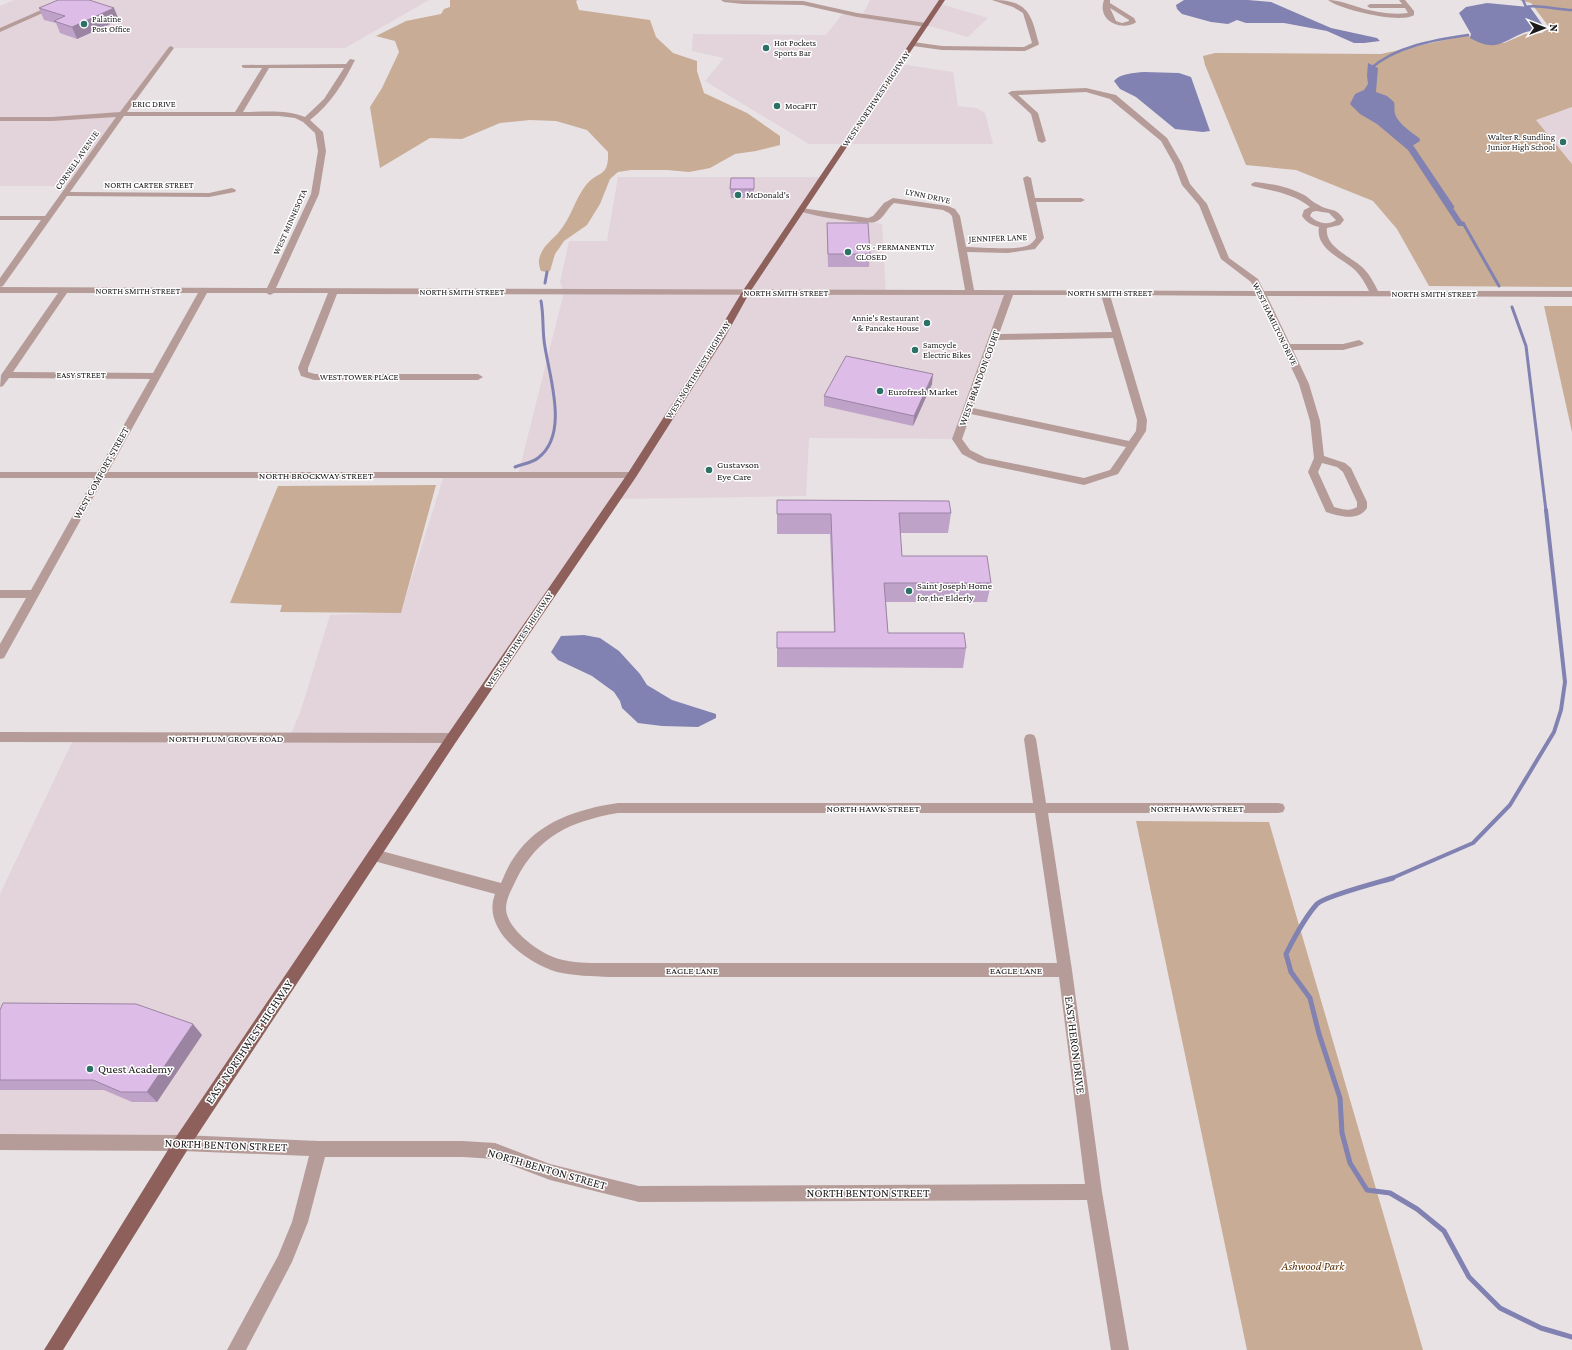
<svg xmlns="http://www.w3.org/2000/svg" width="1572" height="1350" font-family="'Crimson Pro',serif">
	<rect width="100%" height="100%" fill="#e8e2e5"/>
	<g fill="#e2d4da">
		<path d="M14 0H429L345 48H171L71 186H0V6Z"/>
		<path d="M870 0H942L940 4 988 18 968 37 926 25 900 64 953 72 958 106 976 108 985 113 993 144H809L705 81 724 58 692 51 693 34 826 35 844 12 862 16Z"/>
		<path d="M1572 107V164L1535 120Z"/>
		<path d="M618 177H824L802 210 882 224 886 293H1009L957 439 809 438 806 496 615 499 182 1143 0 1142V894L74 738H289L300 713 330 615 401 612 444 475H518L564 292 560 282 569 241H607Z"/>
	</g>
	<g fill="#c8ac96">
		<path d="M450 0H578L576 1 579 10 650 20 656 37 673 53 697 61V71L704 93 747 113 780 136V145L756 151 735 154 710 168 689 172 667 170H631L618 172 610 179 600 204 587 225 564 241 560 247 555 254 550 271 547 272 541 271C539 266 538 261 540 256 543 246 553 239 559 232 571 218 575 199 586 185 598 170 609 178 608 152L587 130 556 121 530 120 500 123 462 139 430 138 380 168 370 107 382 88 399 52 395 41 376 36 406 21 441 14 444 9 450 7Z"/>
		<path d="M1519 0H1572V107L1536 120 1572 164V287L1429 286 1397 229 1373 201 1296 170 1246 165 1205 65 1203 56 1215 53 1381 54 1468 35 1475 39 1504 43 1525 34 1542 33 1549 27 1531 3Z"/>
		<path d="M1544 306H1572V432Z"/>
		<path d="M436 485 401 613 280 612 282 605 230 603 278 486Z"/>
		<path d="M1136 821 1269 822 1423 1350H1247Z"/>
	</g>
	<g fill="#8182b1">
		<path d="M1184 0H1248L1271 2 1331 28 1377 38 1380 41 1364 43H1354L1327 31 1284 23H1246L1237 20 1228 24 1211 22 1182 14 1177 9 1176 5Z"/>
		<path d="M1487 3 1530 7 1544 27C1535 34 1532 29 1523 33 1500 43 1495 52 1470 38L1471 34 1459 13 1466 7Z"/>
		<path d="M1368 63 1378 68 1376 92 1387 96 1394 102C1395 106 1394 111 1395 114 1399 125 1412 132 1420 139V141L1412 146 1465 226H1458L1408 150 1377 124 1360 114 1350 104 1355 94 1364 90 1368 84 1367 76Z"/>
		<path d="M1144 72 1179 73 1191 77 1210 131 1203 132 1175 129 1136 97 1120 89 1114 81C1121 73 1134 73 1144 72Z"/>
		<path d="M584 635 600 638 619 651 640 674 647 685 672 700 716 714V718L698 727 662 726 638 723 622 708 620 701 614 692 592 676 558 660 551 652 561 636Z"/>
	</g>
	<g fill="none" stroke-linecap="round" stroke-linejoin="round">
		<g stroke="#8182b1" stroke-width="2.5">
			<path d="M1523 0 1526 7C1534 4 1560 10 1572 10"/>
			<path d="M1370 69C1396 46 1434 40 1468 35"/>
			<path d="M1412 146 1453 207"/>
			<path d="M1463 223 1464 224"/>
		</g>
		<g stroke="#8182b1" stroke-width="3">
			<path d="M1463 223 1499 286"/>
			<path d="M545 283 547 272"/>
			<path d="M1512 307 1526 346 1546 511"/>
			<path d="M515 467C522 464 532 463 538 458 569 435 550 379 545 347 542 332 544 316 541 301"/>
		</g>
		<path stroke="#8182b1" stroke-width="4" d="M1390 879 1473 843 1510 805 1554 732 1561 710 1565 682 1546 510"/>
		<path stroke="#8182b1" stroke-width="5" d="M1393 878C1380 882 1325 896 1317 904 1305 917 1294 938 1286 954L1291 972 1310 998 1319 1034 1340 1098 1342 1133 1350 1163 1367 1190 1390 1193 1417 1209 1444 1231 1469 1277 1500 1308 1541 1328 1572 1337"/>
		<g fill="#b69c99" fill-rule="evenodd">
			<path d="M64 0H72L0 32V28Z"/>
			<path d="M721 0 803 1 857 13 926 23 929 25 926 27 857 17 803 5 743 4 724 2Z"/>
			<path d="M992 0C1028 0 1031 13 1039 44L1038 45 1025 51 942 50 913 46 910 44 913 42 942 46 1024 47 1032 43 1023 13 1013 7Z"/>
			<path d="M1104 0H1110V3L1134 18 1136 22 1135 23C1119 31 1097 20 1104 0ZM1110 8 1129 20V21L1122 23 1116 21Z"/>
			<path d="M1328 0C1339 0 1348 4 1358 7 1374 12 1391 15 1408 13L1405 8H1370L1367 6 1370 4H1402L1399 0H1405L1414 11V15C1402 24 1340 10 1328 0Z"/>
			<path d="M171 46 174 48 127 112H235L262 68H244L242 67V65L346 64 350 59 355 60C344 82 331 104 310 120L323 132 326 151 319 194 276 288 965 290 952 216 949 213 943 210 894 203C887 208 884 219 875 222 866 225 804 215 798 210L802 208 868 218 873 216 884 203 893 198 948 206 955 209 960 216 966 247C981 247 1017 251 1029 245 1032 243 1034 241 1036 238L1023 178 1027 176 1031 178 1035 198H1081L1085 200 1081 202H1036L1044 238 1035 249 1008 253 967 252 974 290 1255 291 1251 282 1221 259 1199 205 1182 185 1174 164 1161 141 1110 99 1086 92 1018 95 1038 113 1046 141 1042 143 1038 141 1031 114 1008 93 1012 91 1086 88 1116 95 1167 138 1182 164 1190 184 1207 204 1229 258 1258 279 1264 291H1369C1365 283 1361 276 1355 270 1342 258 1315 249 1319 227 1311 225 1306 222 1302 216L1304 210 1310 207C1292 193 1273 191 1252 186L1251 184 1255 182C1272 184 1290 187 1306 196 1310 199 1314 203 1319 205 1329 212 1336 206 1344 220L1340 225 1327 228C1324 248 1353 257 1364 269 1370 275 1374 283 1378 291H1572V297L1267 296 1290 344H1343L1359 340 1364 343 1362 345 1343 350H1293L1309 384 1320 421 1324 456 1345 463 1351 468 1367 502V508C1358 522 1339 516 1326 512L1308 472 1314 458 1310 421 1299 384 1258 296 1110 295 1147 420 1146 431 1118 474 1084 485 979 463 962 454 952 439 1004 295 337 294 308 368V372L315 374H478L483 377 478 380H314L301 376 298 368 328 293H274L270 295 266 293H207L108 472H632L637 475 632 478H104L4 658 0 659V644L26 598H0V590H31L94 478H0V472H97L150 379 9 378 3 386 0 387 1 375 58 293H0V287L267 288 311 194 318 151 315 133 303 122 295 118 279 116H124L70 192 209 193 232 188 236 190 235 192 209 197 67 196 3 286 0 287V278L41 220H0V216H45L116 117 52 121H0V117H52L120 112 169 47ZM269 68H344L324 99 305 117C286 109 263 112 243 112ZM1316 211 1329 213 1336 220C1328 226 1317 223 1310 216L1312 212ZM67 293H198L153 373 13 372ZM1013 295H1101L1112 332 999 334ZM1113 338 1137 420 1136 431 1129 441 973 408 997 340ZM971 414 1126 447 1110 470 1084 478 986 458 970 450 962 439ZM1322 463 1337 467 1343 472 1357 502V507C1349 512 1342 509 1334 507L1318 472Z"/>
			<path d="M0 732 452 733 456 734 458 738 456 742 452 743 0 742Z"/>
			<path d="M1030 734 1034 735 1036 739 1046 803H1278L1283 804 1285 808 1283 812 1278 813H1048L1072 970 1102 1192 1129 1350H1111L1087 1200 639 1202 550 1180 495 1159 463 1157H325L308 1222 292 1262 246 1350H227L278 1256 292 1222 309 1156 182 1151 0 1150V1134L182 1135 319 1141H463L495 1143 550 1164 639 1186 1085 1184 1059 977H609C592 976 574 976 557 972 527 963 481 930 495 894L374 861 369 859 367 855 369 851 374 849 501 883C505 874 509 864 515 856 539 821 578 809 618 803H1033L1024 739 1026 735ZM618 813H1035L1057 963H602C588 963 573 963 559 959 541 954 507 930 506 909 506 898 512 889 516 880 538 836 571 821 618 813Z"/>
		</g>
		<path fill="#8d605b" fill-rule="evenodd" d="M939 0H945L750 292 725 337 636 477 456 742 188 1149 63 1350H44L176 1137 448 734 628 473 715 337 742 292Z"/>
	</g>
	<g fill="#bea2c8">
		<path d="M39 8 119 20 77 39 60 33 56 23 44 20Z"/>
		<path d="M754 178V198H731L730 189Z"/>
		<path d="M827 223 870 254 869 267H828L827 236Z"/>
		<path d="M932 384 913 426 824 406V396Z"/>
		<path d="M777 500 951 513 948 533H900L902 556 991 583 987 602H886L888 633 966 648 963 668 777 667V632H834L830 534H777Z"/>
		<path d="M0 1010 202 1035 157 1102H132L104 1090H0Z"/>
	</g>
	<g fill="#9b84a2">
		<path d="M114 8 119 20 77 39 72 27Z"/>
		<path d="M933 374 932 384 913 426 914 416Z"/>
		<path d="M193 1024 202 1035 157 1102 147 1092Z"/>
	</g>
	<g fill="#ddbce8" stroke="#9b84a2">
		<path d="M58 0H89L114 8 72 27 54 21 65 16 39 8Z"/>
		<path d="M731 178H754V189H730Z"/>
		<path d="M827 223H868L870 254H828Z"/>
		<path d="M846 356 933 374 914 416 824 396Z"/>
		<path d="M777 500 949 501 951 513H899L902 556H987L991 583H884L888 633H964L966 648H777V632H835L831 514H777Z"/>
		<path d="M3 1003 136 1004 193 1024 147 1092H121L93 1080H0V1010Z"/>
	</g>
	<g fill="#2c7165" stroke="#fff" stroke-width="1.5">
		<circle cx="84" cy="24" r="4"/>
		<circle cx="766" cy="48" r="4"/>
		<circle cx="777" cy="106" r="4"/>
		<circle cx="1563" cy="142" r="4"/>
		<circle cx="738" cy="195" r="4"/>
		<circle cx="848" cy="252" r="4"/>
		<circle cx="927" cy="323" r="4"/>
		<circle cx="915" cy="350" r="4"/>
		<circle cx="880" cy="391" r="4"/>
		<circle cx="709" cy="470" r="4"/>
		<circle cx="909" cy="591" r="4"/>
		<circle cx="90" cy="1069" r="4"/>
	</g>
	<g text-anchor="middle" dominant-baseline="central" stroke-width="3" stroke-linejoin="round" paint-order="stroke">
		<g font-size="9" fill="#1c1a1b" stroke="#fff" text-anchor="start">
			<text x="92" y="19">Palatine<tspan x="92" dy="10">Post Office</tspan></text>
			<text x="774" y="43">Hot Pockets<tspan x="774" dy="10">Sports Bar</tspan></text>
			<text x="785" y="106">MocaFIT</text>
			<text x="1555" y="137" text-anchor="end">Walter R. Sundling<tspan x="1555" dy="10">Junior High School</tspan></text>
			<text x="746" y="195">McDonald's</text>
			<text x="856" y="247">CVS - PERMANENTLY<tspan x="856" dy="10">CLOSED</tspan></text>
			<text x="919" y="318" text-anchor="end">Annie's Restaurant<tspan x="919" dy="10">&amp; Pancake House</tspan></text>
			<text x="923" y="345">Samcycle<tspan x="923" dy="10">Electric Bikes</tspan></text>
		</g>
		<g font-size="9" fill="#1c1a1b" stroke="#fff">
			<text transform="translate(876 99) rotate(-56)">WEST NORTHWEST HIGHWAY</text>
			<text x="154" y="104">ERIC DRIVE</text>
			<text transform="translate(77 160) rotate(-55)">CORNELL AVENUE</text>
			<text x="149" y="185">NORTH CARTER STREET</text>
			<text transform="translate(928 196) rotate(12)">LYNN DRIVE</text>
			<text transform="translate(290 222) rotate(-66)">WEST MINNESOTA</text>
			<text transform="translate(998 238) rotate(-2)">JENNIFER LANE</text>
			<text x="138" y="291">NORTH SMITH STREET</text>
			<text x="462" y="292">NORTH SMITH STREET</text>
			<text x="786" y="293">NORTH SMITH STREET</text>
			<text x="1110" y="293">NORTH SMITH STREET</text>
			<text x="1434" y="294">NORTH SMITH STREET</text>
			<text transform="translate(1275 324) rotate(64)">WEST HAMILTON DRIVE</text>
			<text transform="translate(698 370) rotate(-58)">WEST NORTHWEST HIGHWAY</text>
			<text x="81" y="375">EASY STREET</text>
			<text x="359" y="377">WEST TOWER PLACE</text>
			<text transform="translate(519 640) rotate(-56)">WEST NORTHWEST HIGHWAY</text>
		</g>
		<g font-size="10" fill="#1c1a1b" stroke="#fff">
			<text transform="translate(979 378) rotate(-70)">WEST BRANDON COURT</text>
			<text transform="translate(101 473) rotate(-61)">WEST COMFORT STREET</text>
			<text x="316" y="475">NORTH BROCKWAY STREET</text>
			<text x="226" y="738">NORTH PLUM GROVE ROAD</text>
			<text x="873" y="808">NORTH HAWK STREET</text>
			<text x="1197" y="808">NORTH HAWK STREET</text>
			<text x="692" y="970">EAGLE LANE</text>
			<text x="1016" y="970">EAGLE LANE</text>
		</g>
		<g font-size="10" fill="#1c1a1b" stroke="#fff" text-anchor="start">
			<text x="888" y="391">Eurofresh Market</text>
			<text x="717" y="464">Gustavson<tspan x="717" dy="12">Eye Care</tspan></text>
			<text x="917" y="585">Saint Joseph Home<tspan x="917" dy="12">for the Elderly</tspan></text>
		</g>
		<g font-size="12" fill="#1c1a1b" stroke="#fff">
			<text transform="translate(249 1042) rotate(-56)">EAST NORTHWEST HIGHWAY</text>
			<text transform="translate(1075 1045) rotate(83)">EAST HERON DRIVE</text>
			<text transform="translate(226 1145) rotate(2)">NORTH BENTON STREET</text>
			<text transform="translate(547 1169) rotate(16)">NORTH BENTON STREET</text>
			<text x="868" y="1193">NORTH BENTON STREET</text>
		</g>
		<g font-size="12" fill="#1c1a1b" stroke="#fff" text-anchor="start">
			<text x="98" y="1069">Quest Academy</text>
		</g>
		<g font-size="12" font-style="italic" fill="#5a3105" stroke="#fff">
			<text x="1313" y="1266">Ashwood Park</text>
		</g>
	</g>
	<g transform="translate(1544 28) rotate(90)" stroke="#ffffff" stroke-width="3" paint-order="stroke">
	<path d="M0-3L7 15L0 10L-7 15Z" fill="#1c1a1b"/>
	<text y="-6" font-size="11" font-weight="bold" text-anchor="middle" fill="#1c1a1b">N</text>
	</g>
</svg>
